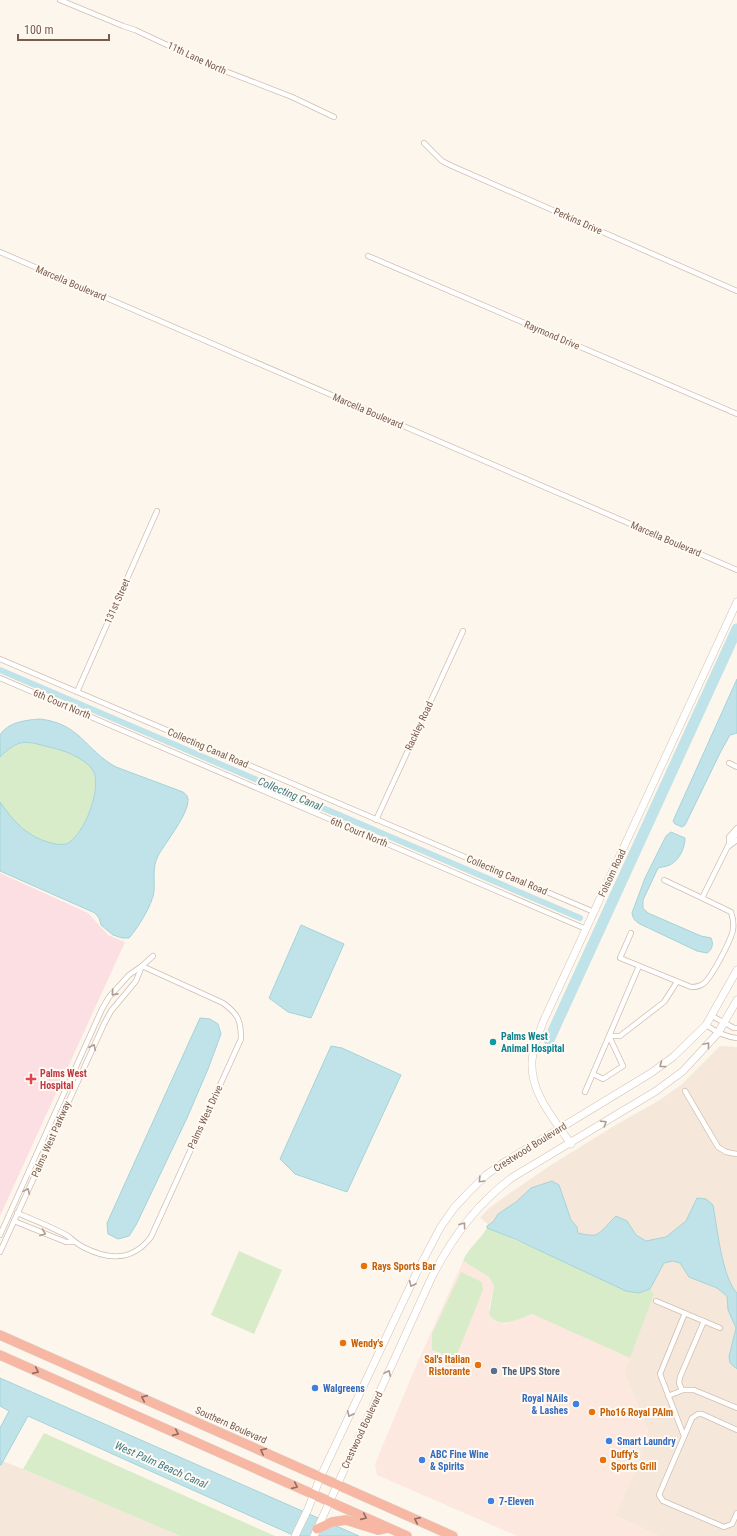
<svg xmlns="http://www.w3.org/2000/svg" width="737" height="1536" font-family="'Roboto Condensed',sans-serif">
	<rect width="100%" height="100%" fill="#fdf6ec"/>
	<g fill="#f5e8da">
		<path d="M720 1046 737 1047V1536H659L615 1516 639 1460 648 1431 624 1372 654 1294 487 1228 488 1224 480 1218 487 1210 500 1200 551 1165 619 1123 658 1101 681 1085Z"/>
		<path d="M0 1460 23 1469 180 1536H0Z"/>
	</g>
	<path fill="#fde8e0" d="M463 1261 489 1277 494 1286 489 1308 492 1319 496 1322 505 1324 532 1314 630 1358 624 1372 648 1430 639 1460 615 1516 659 1536H517L377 1475 375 1464 416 1366Z"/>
	<path fill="#fbdfe3" d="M0 873 88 913 108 935 125 942 0 1216Z"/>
	<g fill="#d8ecc9">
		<path d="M31 742C51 747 77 751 91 768 104 784 85 833 69 842 49 854 7 821 0 802 0 796 0 765 0 757 10 747 17 743 31 742Z"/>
		<path d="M487 1228 639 1293 650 1289 654 1294 630 1358 532 1314C517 1319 499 1331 489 1314L494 1286 489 1277 463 1261C468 1248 480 1240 487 1228Z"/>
		<path d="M239 1251 282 1270 254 1334 211 1315Z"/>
		<path d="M461 1272 482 1282 483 1290 456 1357H451L432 1350V1334Z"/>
		<path d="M44 1433 275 1536H180L23 1469Z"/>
	</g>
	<g fill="#bfe3e8" stroke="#a5d3da">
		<path d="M737 679V733L730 735 721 751 685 825 682 827 675 824 673 821Z"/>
		<path d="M40 719C81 724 84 749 116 767L183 792C184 793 186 794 187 796 194 808 164 844 158 856 152 867 155 880 154 892 152 905 138 928 129 938H122L113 935 101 925 99 918 95 913 0 871V802C13 821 27 837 51 843 55 844 61 845 66 844 84 837 104 785 92 769 83 757 63 750 49 747 26 741 19 738 0 757V735C8 722 26 720 40 719Z"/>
		<path d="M671 832 685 838C685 849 678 863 667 866 664 867 661 867 658 868L643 900V908L648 913 701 936 711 938C714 944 712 950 707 953L697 951 640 924C635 921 633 919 632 913L645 878 666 836Z"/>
		<path d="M301 925 344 944 311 1018 288 1012 269 998Z"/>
		<path d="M200 1018 210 1019 218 1024 221 1034 208 1069 187 1118 136 1225 129 1236 118 1239 108 1234 107 1223Z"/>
		<path d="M331 1046 342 1048 401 1075 347 1192 295 1174 280 1159Z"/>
		<path d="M552 1181 559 1185 571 1220 577 1227 578 1233C583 1234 590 1236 595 1235 601 1234 611 1220 616 1216L627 1221 636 1235 646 1241 666 1237 686 1221 697 1198 706 1199 713 1205C717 1226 722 1278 737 1293V1369L730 1363 729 1357 736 1328 728 1310 727 1296 717 1288 689 1277 680 1263 673 1261 664 1263 650 1289 639 1293 626 1291 515 1239 487 1228V1226L493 1222 498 1214 516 1202 531 1188Z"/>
		<path d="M0 1378 359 1536H295L28 1416 1 1465H0V1428L9 1411 0 1406Z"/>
	</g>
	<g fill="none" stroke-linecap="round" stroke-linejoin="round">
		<path stroke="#bfe3e8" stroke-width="6" d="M0 670 580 918"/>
		<path stroke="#bfe3e8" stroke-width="11" d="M549 1040 737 629"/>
		<g stroke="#d1beb0" stroke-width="6">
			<g id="street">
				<path d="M60 0 123 26 135 30 212 66 292 97 334 117"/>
				<path d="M424 143 442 161 452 166 737 291"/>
				<path d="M0 252 737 570"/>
				<path d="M368 256 737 414"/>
				<path d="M0 659 594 912"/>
				<path d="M0 678 586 929"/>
				<path d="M77 692 157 511"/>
				<path d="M729 763 737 767"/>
				<path d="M376 820 463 631"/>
				<path d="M729 842V837L737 828"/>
				<path d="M729 846 737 840"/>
				<path d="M664 880 702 898 731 840 737 834"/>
				<path d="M631 933 620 958 691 987C695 987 699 987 703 984 711 979 731 940 733 930 734 924 733 918 731 912L702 898"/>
				<path d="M712 1016 734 1028H737"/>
				<path d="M706 1025C716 1032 725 1037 737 1038"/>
				<path d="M593 1074 603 1079 623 1066 609 1036H620L664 1002 677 982"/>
				<path d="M685 1091 718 1147 726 1152 737 1154"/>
				<path d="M585 1092 639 966"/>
				<path d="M17 1213C34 1220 52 1227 68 1236 73 1240 77 1244 83 1247 108 1260 132 1262 151 1237L241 1039C241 1020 238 1014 223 1003L142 966"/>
				<path d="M14 1221 66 1242H74"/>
				<path d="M0 1235 102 1009 109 997 129 975 142 966 153 956"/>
				<path d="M0 1252 104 1024 111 1011 136 981 142 966"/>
				<path d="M656 1301 720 1328"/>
				<path d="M682 1390 679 1383 680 1377 704 1321"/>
				<path d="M668 1396 683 1390H694L737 1408"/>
				<path d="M737 1430 702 1414H698L692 1418 659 1495 663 1501 724 1527 732 1524 737 1513"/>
				<path d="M684 1436 660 1374 685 1313"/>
			</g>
		</g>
		<g stroke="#d6c0b0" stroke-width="8">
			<g id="secondary">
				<path d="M571 1144C554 1119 530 1093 532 1061 533 1047 539 1034 543 1022L737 602"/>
				<path d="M295 1536 308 1509 320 1478 416 1274 440 1228 454 1208 468 1193 486 1175 503 1163 651 1073 673 1057 706 1025 737 970"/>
				<path d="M314 1536 430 1281C450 1240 476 1204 513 1177L656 1091 683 1071 718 1033 737 1000"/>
			</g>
		</g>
		<g stroke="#dad1cd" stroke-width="10">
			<g id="highway">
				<path d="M0 1335 453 1536"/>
				<path d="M0 1355 407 1536"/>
				<path d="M317 1529 332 1522 346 1520 378 1530 387 1528"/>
			</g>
		</g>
		<use href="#street" stroke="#fff" stroke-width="4.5"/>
		<use href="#secondary" stroke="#fff" stroke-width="7"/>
		<use href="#highway" stroke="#f7b7a3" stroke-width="9"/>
	</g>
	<defs><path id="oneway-chevron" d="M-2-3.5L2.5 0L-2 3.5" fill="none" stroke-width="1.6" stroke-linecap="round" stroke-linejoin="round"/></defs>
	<g stroke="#af9d94">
		<use href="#oneway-chevron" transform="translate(114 993) rotate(132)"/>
		<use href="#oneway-chevron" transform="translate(707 1045) rotate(-50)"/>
		<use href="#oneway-chevron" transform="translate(93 1047) rotate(-65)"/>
		<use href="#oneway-chevron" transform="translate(662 1065) rotate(144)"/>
		<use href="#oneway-chevron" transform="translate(604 1123) rotate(-32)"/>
		<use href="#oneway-chevron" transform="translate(481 1180) rotate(135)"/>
		<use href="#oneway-chevron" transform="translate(27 1191) rotate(-66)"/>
		<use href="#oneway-chevron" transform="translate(463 1225) rotate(-53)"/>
		<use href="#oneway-chevron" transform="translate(43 1233) rotate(21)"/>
		<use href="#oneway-chevron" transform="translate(412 1284) rotate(115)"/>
		<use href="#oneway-chevron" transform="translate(388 1373) rotate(-65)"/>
		<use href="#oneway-chevron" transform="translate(350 1414) rotate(115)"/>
	</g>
	<g stroke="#936e5e">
		<use href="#oneway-chevron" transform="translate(36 1371) rotate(24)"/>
		<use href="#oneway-chevron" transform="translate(144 1398) rotate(-156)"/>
		<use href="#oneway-chevron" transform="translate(176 1433) rotate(24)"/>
		<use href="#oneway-chevron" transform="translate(263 1451) rotate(-155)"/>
		<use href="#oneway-chevron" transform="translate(295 1486) rotate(24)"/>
		<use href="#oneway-chevron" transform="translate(364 1517) rotate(24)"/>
		<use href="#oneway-chevron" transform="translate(417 1520) rotate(-156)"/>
	</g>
	<circle fill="#0f9aa8" stroke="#fffaf3" stroke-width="1.5" cx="493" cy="1042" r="4"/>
	<path fill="#e0444e" stroke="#fffaf3" stroke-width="1.5" d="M29 1073h4v4h4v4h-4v4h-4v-4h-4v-4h4z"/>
	<g fill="#e8710a" stroke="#fffaf3" stroke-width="1.5">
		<circle cx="364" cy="1266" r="4"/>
		<circle cx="343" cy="1343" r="4"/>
		<circle cx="478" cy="1365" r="4"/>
		<circle cx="592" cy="1412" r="4"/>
		<circle cx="603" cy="1460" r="4"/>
	</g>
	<circle fill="#5c6f8a" stroke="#fffaf3" stroke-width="1.5" cx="494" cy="1371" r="4"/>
	<g fill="#3f7fe0" stroke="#fffaf3" stroke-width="1.5">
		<circle cx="315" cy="1388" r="4"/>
		<circle cx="576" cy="1404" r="4"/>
		<circle cx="609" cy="1441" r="4"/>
		<circle cx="422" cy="1460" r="4"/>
		<circle cx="491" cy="1501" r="4"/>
	</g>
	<g text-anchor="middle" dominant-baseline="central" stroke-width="4" stroke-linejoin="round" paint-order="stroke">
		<g font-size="10" fill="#7a5c4d" stroke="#fffaf3">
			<text transform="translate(197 58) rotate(25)">11th Lane North</text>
			<text transform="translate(578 221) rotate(24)">Perkins Drive</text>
			<text transform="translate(71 283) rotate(23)">Marcella Boulevard</text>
			<text transform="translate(552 335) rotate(23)">Raymond Drive</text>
			<text transform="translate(368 411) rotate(23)">Marcella Boulevard</text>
			<text transform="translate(666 539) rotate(23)">Marcella Boulevard</text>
			<text transform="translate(117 601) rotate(-66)">131st Street</text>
			<text transform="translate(62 704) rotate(23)">6th Court North</text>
			<text transform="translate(419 726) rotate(-65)">Rackley Road</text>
			<text transform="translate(208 748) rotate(23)">Collecting Canal Road</text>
			<text transform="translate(359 832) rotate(23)">6th Court North</text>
			<text transform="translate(612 873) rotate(-65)">Folsom Road</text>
			<text transform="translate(507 875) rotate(23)">Collecting Canal Road</text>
			<text transform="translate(205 1117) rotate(-65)">Palms West Drive</text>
			<text transform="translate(51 1139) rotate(-66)">Palms West Parkway</text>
			<text transform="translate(530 1147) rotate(-32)">Crestwood Boulevard</text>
			<text transform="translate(231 1425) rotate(24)">Southern Boulevard</text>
			<text transform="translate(362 1430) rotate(-65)">Crestwood Boulevard</text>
		</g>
		<g font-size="10" font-weight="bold" fill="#0d838f" stroke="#fffaf3" text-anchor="start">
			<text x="501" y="1036">Palms West<tspan x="501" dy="12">Animal Hospital</tspan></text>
		</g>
		<g font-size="10" font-weight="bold" fill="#be3a42" stroke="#fffaf3" text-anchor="start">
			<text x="40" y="1073">Palms West<tspan x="40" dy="12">Hospital</tspan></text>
		</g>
		<g font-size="10" font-weight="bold" fill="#c56008" stroke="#fffaf3" text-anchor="start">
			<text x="372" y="1266">Rays Sports Bar</text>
			<text x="351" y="1343">Wendy's</text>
			<text x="470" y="1359" text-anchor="end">Sal's Italian<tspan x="470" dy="12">Ristorante</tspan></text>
			<text x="600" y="1412">Pho16 Royal PAlm</text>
			<text x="611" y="1454">Duffy's<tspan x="611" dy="12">Sports Grill</tspan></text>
		</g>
		<g font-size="10" font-weight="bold" fill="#4e5e75" stroke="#fffaf3" text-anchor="start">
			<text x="502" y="1371">The UPS Store</text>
		</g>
		<g font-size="10" font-weight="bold" fill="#366cbe" stroke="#fffaf3" text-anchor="start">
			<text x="323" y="1388">Walgreens</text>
			<text x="568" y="1398" text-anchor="end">Royal NAils<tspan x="568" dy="12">&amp; Lashes</tspan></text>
			<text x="617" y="1441">Smart Laundry</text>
			<text x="430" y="1454">ABC Fine Wine<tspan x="430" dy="12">&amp; Spirits</tspan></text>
			<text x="499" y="1501">7-Eleven</text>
		</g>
		<g font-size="11" font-style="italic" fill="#437c86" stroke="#fffaf3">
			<text transform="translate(290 794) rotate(23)">Collecting Canal</text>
			<text transform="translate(161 1465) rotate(24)">West Palm Beach Canal</text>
		</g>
	</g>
	<path d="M18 34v6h91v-6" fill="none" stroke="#7a5c4d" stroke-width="2"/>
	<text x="24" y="34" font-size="12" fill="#7a5c4d" stroke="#fffaf3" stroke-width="3" paint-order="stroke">100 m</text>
</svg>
